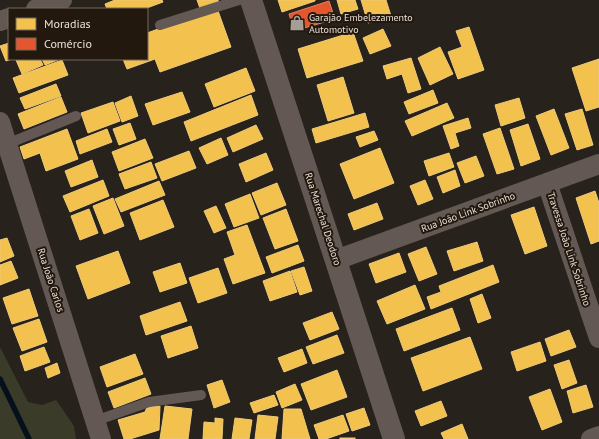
<svg xmlns="http://www.w3.org/2000/svg" width="599" height="439" font-family="'PT Sans',sans-serif">
	<rect width="100%" height="100%" fill="#28221c"/>
	<path fill="#3b3b29" d="M0 347 28 402 42 405 56 400 74 426 76 439H0Z"/>
	<g fill="#f2c14e" stroke="#efca78">
		<path d="M115 0H162L163 2 144 9H107L105 4Z"/>
		<path d="M197 0H218L219 5 201 11Z"/>
		<path d="M278 0H315V1L282 12Z"/>
		<path d="M337 0H355L358 9 341 14Z"/>
		<path d="M361 0H386L391 16 368 23Z"/>
		<path d="M217 8 231 47 160 72 155 59 127 69 123 59H147V33Z"/>
		<path d="M469 27 484 70 458 79 448 52 462 47 456 31Z"/>
		<path d="M383 29 391 46 370 54 363 38Z"/>
		<path d="M353 32 363 61 307 78 298 49Z"/>
		<path d="M9 43V59H12L6 61 0 46Z"/>
		<path d="M440 47 453 74 430 85 418 58Z"/>
		<path d="M411 58 421 89 408 93 402 74 387 79 383 66Z"/>
		<path d="M19 59H40L43 65 22 74 16 60Z"/>
		<path d="M42 59H60L45 65Z"/>
		<path d="M599 59V107L586 111 572 68Z"/>
		<path d="M62 60 68 75 19 93 13 78Z"/>
		<path d="M246 68 255 91 214 107 205 84Z"/>
		<path d="M343 77 354 113 328 121 317 85Z"/>
		<path d="M56 84 61 96 25 109 20 98Z"/>
		<path d="M433 90 438 103 409 114 404 102Z"/>
		<path d="M182 92 190 112 153 125 145 104Z"/>
		<path d="M251 95 258 115 191 141 184 122Z"/>
		<path d="M131 96 138 116 122 122 115 103Z"/>
		<path d="M61 97 67 112 24 129 18 114Z"/>
		<path d="M519 98 525 118 501 126 495 105Z"/>
		<path d="M113 102 120 121 88 133 81 113Z"/>
		<path d="M447 103 454 118 412 136 405 121Z"/>
		<path d="M554 109 569 148 551 155 536 116Z"/>
		<path d="M582 109 593 145 577 150 565 114Z"/>
		<path d="M365 113 369 127 316 143 312 129Z"/>
		<path d="M468 118 471 128 455 133 459 146 451 149 443 126Z"/>
		<path d="M130 123 136 139 119 145 113 129Z"/>
		<path d="M528 124 540 159 521 166 510 130Z"/>
		<path d="M256 125 263 139 233 152 227 138Z"/>
		<path d="M500 128 514 169 497 174 483 134Z"/>
		<path d="M67 129 78 159 46 171 40 153 24 159 20 147Z"/>
		<path d="M107 129 112 142 80 154 76 141Z"/>
		<path d="M374 131 378 140 360 147 356 137Z"/>
		<path d="M221 138 228 155 207 164 199 148Z"/>
		<path d="M145 139 153 158 119 171 112 152Z"/>
		<path d="M380 148 394 183 354 199 340 164Z"/>
		<path d="M189 151 196 168 162 181 155 164Z"/>
		<path d="M266 153 273 170 246 182 239 164Z"/>
		<path d="M449 153 454 167 429 176 424 161Z"/>
		<path d="M476 156 484 176 465 183 457 163Z"/>
		<path d="M92 160 98 177 71 187 65 171Z"/>
		<path d="M151 162 157 178 125 189 119 174Z"/>
		<path d="M455 170 460 186 443 193 437 177Z"/>
		<path d="M103 180 109 196 70 212 63 196Z"/>
		<path d="M425 180 433 199 418 205 410 186Z"/>
		<path d="M159 181 165 195 121 212 115 199Z"/>
		<path d="M277 183 286 205 261 215 252 193Z"/>
		<path d="M595 191 599 203V241L591 244 576 198Z"/>
		<path d="M250 194 259 218 234 227 225 204Z"/>
		<path d="M113 198 124 226 104 234 93 206Z"/>
		<path d="M163 200 174 227 140 240 130 213Z"/>
		<path d="M377 203 383 219 354 230 348 214Z"/>
		<path d="M216 206 226 228 214 233 204 211Z"/>
		<path d="M534 207 547 246 525 254 511 215Z"/>
		<path d="M89 209 98 233 80 240 71 216Z"/>
		<path d="M286 209 298 241 275 249 263 218Z"/>
		<path d="M247 225 265 273 233 284 224 259 235 255 227 232Z"/>
		<path d="M7 238 14 256 0 262V240Z"/>
		<path d="M477 242 483 261 454 271 447 251Z"/>
		<path d="M298 245 304 261 272 273 266 257Z"/>
		<path d="M426 247 437 274 419 281 408 254Z"/>
		<path d="M118 251 130 283 88 299 76 266Z"/>
		<path d="M399 253 406 272 376 283 369 264Z"/>
		<path d="M11 261 18 278 0 285V265Z"/>
		<path d="M180 263 187 283 160 292 153 272Z"/>
		<path d="M493 265 499 282 431 309 427 297 441 292 439 286Z"/>
		<path d="M304 267 312 291 300 295 291 271Z"/>
		<path d="M218 268 227 293 198 303 189 278Z"/>
		<path d="M290 271 297 292 270 301 263 281Z"/>
		<path d="M415 285 425 309 387 324 377 301Z"/>
		<path d="M29 289 38 316 12 324 3 298Z"/>
		<path d="M482 294 491 318 478 323 470 299Z"/>
		<path d="M180 302 187 321 146 335 140 316Z"/>
		<path d="M452 308 460 330 404 351 396 329Z"/>
		<path d="M332 312 339 329 310 340 303 323Z"/>
		<path d="M39 319 47 342 22 351 13 328Z"/>
		<path d="M191 326 198 348 168 358 161 336Z"/>
		<path d="M569 330 576 347 551 356 545 339Z"/>
		<path d="M337 335 344 353 313 364 306 347Z"/>
		<path d="M470 337 482 369 423 391 411 358Z"/>
		<path d="M540 342 546 361 517 371 511 352Z"/>
		<path d="M44 347 50 362 25 371 20 356Z"/>
		<path d="M302 349 307 363 284 372 278 358Z"/>
		<path d="M135 354 143 374 107 387 100 367Z"/>
		<path d="M569 360 577 383 562 389 554 365Z"/>
		<path d="M57 363 60 373 48 378 45 368Z"/>
		<path d="M337 370 347 397 311 410 301 384Z"/>
		<path d="M145 378 151 394 114 408 108 392Z"/>
		<path d="M222 380 230 402 214 408 207 385Z"/>
		<path d="M295 384 302 400 282 408 276 392Z"/>
		<path d="M586 385 593 407 573 413 567 391Z"/>
		<path d="M550 389 562 422 542 430 529 397Z"/>
		<path d="M274 395 278 405 254 413 250 403Z"/>
		<path d="M441 401 447 416 421 426 415 411Z"/>
		<path d="M160 406 159 430 130 439H124L118 420 145 412 147 407Z"/>
		<path d="M165 406 192 409 188 439H160Z"/>
		<path d="M364 408 370 425 352 431 346 414Z"/>
		<path d="M284 409H301L310 439H282Z"/>
		<path d="M258 415 278 417 275 439H255Z"/>
		<path d="M343 415 349 431 326 439H319L314 425Z"/>
		<path d="M215 418 223 419 222 439H203L204 422 215 423Z"/>
		<path d="M235 418 252 420 249 439H232Z"/>
		<path d="M462 424 468 439H444L441 433Z"/>
		<rect x="340" y="438" width="15" height="1"/>
	</g>
	<path fill="#e4572e" stroke="#e58061" d="M329 1 335 19 294 31 289 14Z"/>
	<g fill="none" stroke-linecap="round" stroke-linejoin="round">
		<path stroke="#04101b" stroke-width="5.5" d="M0 379 29 439"/>
		<g stroke="#635853" stroke-width="10">
			<path d="M160 25 239 0"/>
			<path d="M7 144 76 116"/>
			<path d="M95 421 149 402 201 395"/>
		</g>
		<g stroke="#635853" stroke-width="20">
			<path d="M36 9 62 0"/>
			<path d="M0 21 9 18"/>
			<path d="M0 122 101 439"/>
			<path d="M547 183 599 338"/>
			<path d="M336 260 599 164"/>
			<path d="M591 439 599 436"/>
		</g>
		<path stroke="#635853" stroke-width="22" d="M251 0 394 439"/>
	</g>
	<defs>
		<g id="shop-bare" transform="scale(1.2)"><path d="M-5-2.5h2.3a2.7 3.5 0 0 1 5.4 0H5L5.5 6h-11ZM-1.5-2.5h3a1.5 2.3 0 0 0-3 0Z" fill="#a59e97" stroke="#23180e" stroke-width="2.5" paint-order="stroke"/></g>
	</defs>
	<g fill-rule="evenodd">
		<use href="#shop-bare" x="297" y="23"/>
	</g>
	<g text-anchor="middle" dominant-baseline="central" stroke-width="4" stroke-linejoin="round" paint-order="stroke">
		<g font-size="10" fill="#e8e0d9" stroke="#23180e" text-anchor="start">
			<text x="309" y="17">Garajão Embelezamento<tspan x="309" dy="12">Automotivo</tspan></text>
		</g>
		<g font-size="10" fill="#e8e0d9" stroke="#23180e">
			<text transform="translate(468 212) rotate(-20)">Rua João Link Sobrinho</text>
			<text transform="translate(323 219) rotate(72)">Rua Marechal Deodoro</text>
			<text transform="translate(569 249) rotate(72)">Travessa João Link Sobrinho</text>
			<text transform="translate(51 280) rotate(72)">Rua João Carlos</text>
		</g>
	</g>
	<rect x="8" y="8" width="140" height="52" fill="#23180e" stroke="#72685f"/>
	<rect x="16" y="18" width="20" height="12" fill="#f2c14e" stroke="#72685f"/>
	<text x="44" y="28" font-size="12" fill="#e8e0d9">Moradias</text>
	<rect x="16" y="38" width="20" height="12" fill="#e4572e" stroke="#72685f"/>
	<text x="44" y="48" font-size="12" fill="#e8e0d9">Comércio</text>
</svg>
